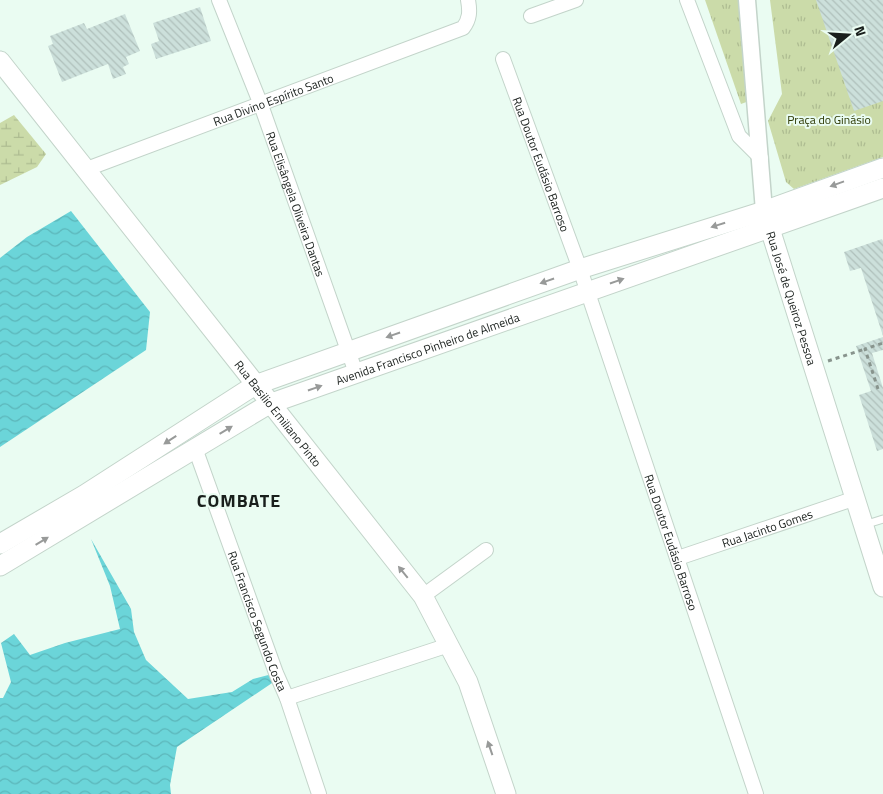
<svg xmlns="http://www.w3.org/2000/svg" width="883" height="794" font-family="'Titillium Web',sans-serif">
	<defs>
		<pattern id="grass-tufts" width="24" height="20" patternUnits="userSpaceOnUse" patternTransform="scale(1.25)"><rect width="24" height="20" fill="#cbdba9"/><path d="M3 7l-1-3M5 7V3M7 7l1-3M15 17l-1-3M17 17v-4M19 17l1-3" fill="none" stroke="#aebc91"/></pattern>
		<pattern id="wetland-marsh" width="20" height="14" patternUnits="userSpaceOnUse" patternTransform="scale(1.25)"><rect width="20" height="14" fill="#cbdba9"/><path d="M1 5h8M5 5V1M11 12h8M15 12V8" fill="none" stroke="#aebc91"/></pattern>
		<pattern id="water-waves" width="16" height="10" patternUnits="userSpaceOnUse" patternTransform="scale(1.25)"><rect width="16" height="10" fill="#6bd5d9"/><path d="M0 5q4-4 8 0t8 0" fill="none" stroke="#5cb6ba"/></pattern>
		<pattern id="building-back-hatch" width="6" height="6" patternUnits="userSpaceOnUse" patternTransform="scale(1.25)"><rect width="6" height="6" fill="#cce0db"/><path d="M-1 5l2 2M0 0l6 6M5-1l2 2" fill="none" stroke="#afc0bb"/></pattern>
	</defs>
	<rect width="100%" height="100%" fill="#eafcf2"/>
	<g fill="url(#grass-tufts)">
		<path d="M705 0H740L749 101 741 104Z"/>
		<path d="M770 0H883V157L794 189 786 182 768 121 782 94Z"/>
	</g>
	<path fill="url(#wetland-marsh)" d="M14 115 46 154 37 167 0 185V123Z"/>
	<g fill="url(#water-waves)">
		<path d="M71 211 150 312 146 350 0 447V258L27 237Z"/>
		<path d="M91 539 131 609 134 632 146 660 188 699 232 692 253 679 276 673 278 679 177 747 170 785 171 794H0V698H3L11 682 1 643 14 634 30 655 65 643 120 629 110 586Z"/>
	</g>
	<g fill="url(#building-back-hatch)">
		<path d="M816 0H883V101L854 111Z"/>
		<path d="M200 7 211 41 156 59 151 44 159 41 153 23Z"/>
		<path d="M125 14 140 51 126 57 129 64 123 67 126 74 113 79 108 64 62 82 48 46 53 44 50 36 84 23 87 29Z"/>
		<path d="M882 239 883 241V336L861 268 850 271 844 252Z"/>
		<path d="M883 337V350L872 353 883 388V449L877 451 859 395 871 391 856 346Z"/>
	</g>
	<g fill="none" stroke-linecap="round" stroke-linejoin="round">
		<g stroke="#c3d4ca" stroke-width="9">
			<path id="service" d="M864 525 883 519"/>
		</g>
		<g stroke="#c3d4ca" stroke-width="16">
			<g id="minor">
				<path id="s1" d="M219 0 261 105 356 373"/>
				<path d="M687 0 739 136 761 158"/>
				<path d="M531 16 576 0"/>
				<path id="s2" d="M503 59 580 269 756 794"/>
				<path id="s3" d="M84 170 463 28C470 19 470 11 468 0"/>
				<path id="s4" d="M195 448 276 673 287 698 319 794"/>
				<path id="s5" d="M678 558 856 498"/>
				<path d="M423 596 486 550"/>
				<path d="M287 698 449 645"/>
			</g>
		</g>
		<g stroke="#c3d4ca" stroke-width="19">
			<path id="tertiary" d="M747 0 764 211"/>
		</g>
		<g stroke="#c3d4ca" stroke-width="21">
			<g id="secondary">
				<path id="s6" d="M0 61 423 596 468 682 506 794"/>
				<path id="s7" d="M766 216 883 587"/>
				<path d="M0 544 84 495 255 385 580 269 764 211 883 168"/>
				<path id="s8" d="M0 566 269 404 883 188"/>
			</g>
		</g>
		<g stroke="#88948d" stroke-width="3" stroke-dasharray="4 4" stroke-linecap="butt">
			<path d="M828 361 865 349"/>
			<path d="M878 389 865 349 883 343"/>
		</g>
		<use href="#service" stroke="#fff" stroke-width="7"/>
		<use href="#minor" stroke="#fff" stroke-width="14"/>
		<use href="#tertiary" stroke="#fff" stroke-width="16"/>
		<use href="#secondary" stroke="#fff" stroke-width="19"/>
	</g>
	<defs><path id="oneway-solid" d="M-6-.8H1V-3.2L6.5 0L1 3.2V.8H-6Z" transform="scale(1.25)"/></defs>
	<g fill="#989a99">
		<use href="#oneway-solid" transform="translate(837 184) rotate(160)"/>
		<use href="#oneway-solid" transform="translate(718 225) rotate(163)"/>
		<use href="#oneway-solid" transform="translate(547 281) rotate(161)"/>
		<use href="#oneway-solid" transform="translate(617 281) rotate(-19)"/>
		<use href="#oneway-solid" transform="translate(393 335) rotate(161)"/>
		<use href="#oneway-solid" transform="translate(315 388) rotate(-19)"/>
		<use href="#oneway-solid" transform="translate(226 430) rotate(-31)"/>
		<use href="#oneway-solid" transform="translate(170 440) rotate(147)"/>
		<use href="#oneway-solid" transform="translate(42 541) rotate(-31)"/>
		<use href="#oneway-solid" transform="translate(403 572) rotate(-129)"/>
		<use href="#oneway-solid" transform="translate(490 748) rotate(-109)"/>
	</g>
	<g text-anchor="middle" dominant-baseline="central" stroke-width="4" stroke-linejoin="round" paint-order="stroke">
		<g font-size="12" fill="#191f1c" stroke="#eafcf2">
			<text stroke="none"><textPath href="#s3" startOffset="202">Rua Divino Espírito Santo</textPath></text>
			<text stroke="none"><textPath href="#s2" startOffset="112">Rua Doutor Eudásio Barroso</textPath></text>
			<text stroke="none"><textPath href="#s1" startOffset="218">Rua Elisângela Oliveira Dantas</textPath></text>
			<text stroke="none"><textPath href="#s7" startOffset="86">Rua José de Queiroz Pessoa</textPath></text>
			<text stroke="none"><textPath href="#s8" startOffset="482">Avenida Francisco Pinheiro de Almeida</textPath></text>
			<text stroke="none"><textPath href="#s6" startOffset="449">Rua Basilio Emiliano Pinto</textPath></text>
			<text stroke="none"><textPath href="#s5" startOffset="94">Rua Jacinto Gomes</textPath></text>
			<text stroke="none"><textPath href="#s2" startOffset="512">Rua Doutor Eudásio Barroso</textPath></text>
			<text stroke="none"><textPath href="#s4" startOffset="184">Rua Francisco Segundo Costa</textPath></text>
		</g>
		<g font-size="12" fill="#2b3700" stroke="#eafcf2">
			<text x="829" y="119">Praça do Ginásio</text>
		</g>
		<g font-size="18" font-weight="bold" letter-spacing="1" fill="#191f1c" stroke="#eafcf2">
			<text x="239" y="500">COMBATE</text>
		</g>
	</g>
	<g transform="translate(848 35) rotate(72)" stroke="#eafcf2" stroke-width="4" paint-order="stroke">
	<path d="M0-4L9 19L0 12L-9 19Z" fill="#191f1c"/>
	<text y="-8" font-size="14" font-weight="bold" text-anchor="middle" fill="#191f1c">N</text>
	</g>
</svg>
